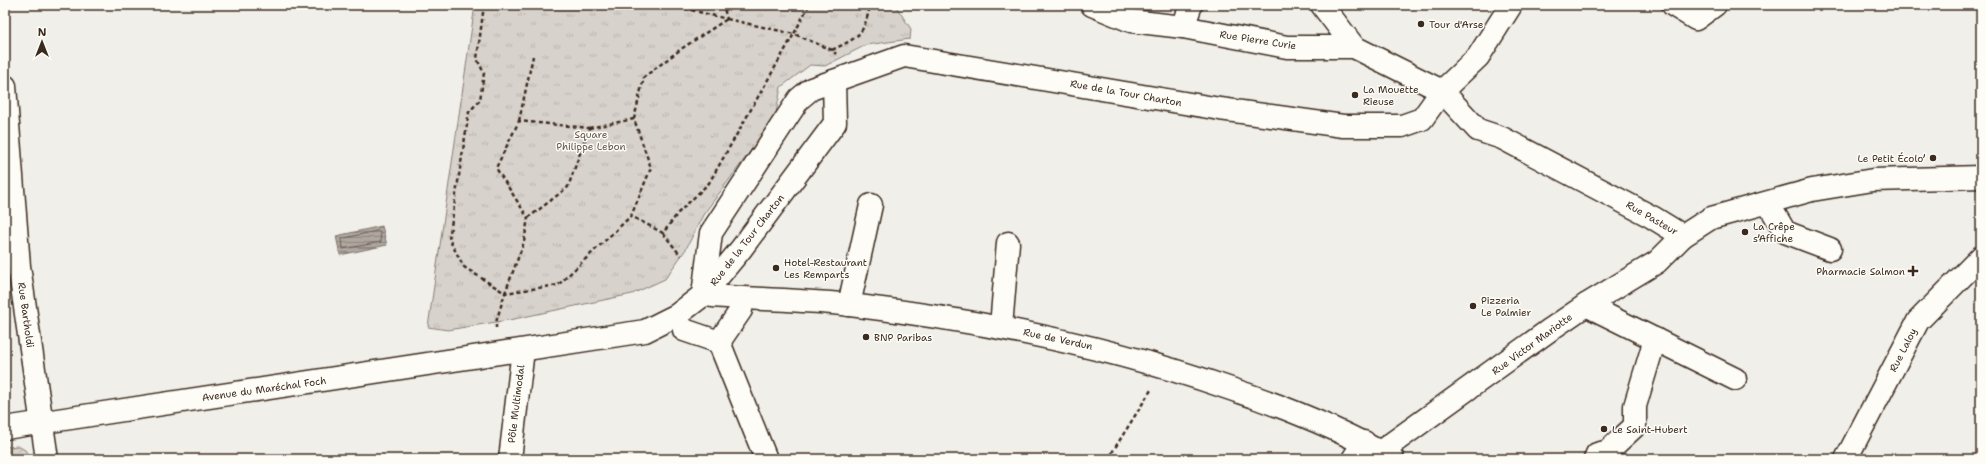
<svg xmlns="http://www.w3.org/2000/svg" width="1986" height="464" font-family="'Shantell Sans',sans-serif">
	<defs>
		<pattern id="park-tufts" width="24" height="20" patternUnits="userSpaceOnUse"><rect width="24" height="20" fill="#d7d2cc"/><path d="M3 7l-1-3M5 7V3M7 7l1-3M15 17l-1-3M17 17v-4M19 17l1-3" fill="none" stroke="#b9b4af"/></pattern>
		<pattern id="garden-furrows" width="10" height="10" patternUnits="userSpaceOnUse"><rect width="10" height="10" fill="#d7d2cc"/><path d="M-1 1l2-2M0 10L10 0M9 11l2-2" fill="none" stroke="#b9b4af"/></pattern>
		<pattern id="water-rules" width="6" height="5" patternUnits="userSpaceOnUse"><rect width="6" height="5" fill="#aea69f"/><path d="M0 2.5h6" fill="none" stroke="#8f8781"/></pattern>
	</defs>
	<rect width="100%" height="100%" fill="#f1efea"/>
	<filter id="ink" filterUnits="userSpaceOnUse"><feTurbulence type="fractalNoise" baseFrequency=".025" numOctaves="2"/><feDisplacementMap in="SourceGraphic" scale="8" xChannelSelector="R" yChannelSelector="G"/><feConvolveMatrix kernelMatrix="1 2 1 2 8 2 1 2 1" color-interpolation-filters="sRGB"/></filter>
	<g filter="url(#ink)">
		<path fill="url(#park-tufts)" stroke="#897e75" d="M475 5H895L911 29 910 39 866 45 825 66 810 65 781 87 775 118 703 215 686 249 665 279 632 294 514 319 448 330 428 327Z"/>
		<path fill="url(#garden-furrows)" stroke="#897e75" d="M18 446 25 450 32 459H5V447Z"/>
		<path fill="url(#water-rules)" stroke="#80746b" d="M382 226 387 245 340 255 336 236Z"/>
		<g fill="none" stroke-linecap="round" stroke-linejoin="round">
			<path stroke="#695c52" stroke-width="1" d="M378 231 380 233 381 242 343 249 342 239Z"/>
			<g stroke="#3b2a1e" stroke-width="25">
				<g id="minor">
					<path d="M1092 5 1131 21 1183 27 1287 47H1354L1442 91 1478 130 1502 138 1652 217 1683 236 1711 218 1812 190 1873 180 1981 177"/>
					<path d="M1322 5 1354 47"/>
					<path d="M1673 5 1696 19 1715 5"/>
					<path d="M1183 27 1191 5"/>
					<path d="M5 86 19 266 47 459"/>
					<path d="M1768 203 1785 232 1830 249"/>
					<path d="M703 295 711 233 799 99 811 89 904 56 1220 109 1343 126H1402L1422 119 1442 91 1478 57 1511 5"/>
					<path d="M703 295C752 300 801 299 850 305 978 320 1104 345 1225 387 1283 406 1340 429 1393 459"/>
					<path d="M849 305 871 205"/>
					<path d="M1586 305 1735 379"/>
					<path d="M1001 327 1008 243"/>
					<path d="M684 330 719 342 766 459"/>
					<path d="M719 342 741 310"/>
					<path d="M5 428 645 331 677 315 703 295 741 249 835 123 834 81"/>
					<path d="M1380 452 1551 329 1586 305 1657 262 1683 236"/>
					<path d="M510 459 523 350"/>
					<path d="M1353 459 1364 442"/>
					<path d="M1595 459 1597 454 1608 451 1635 426V406L1655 339"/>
					<path d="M1846 459 1918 321 1981 257"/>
				</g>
			</g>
			<g stroke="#3b2a1e" stroke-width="2.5" stroke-dasharray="4 3" stroke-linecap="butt">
				<path d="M484 5 477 59 484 73 480 100 469 112 449 239 464 267 505 293 524 242 528 218 496 168 519 121 589 128 568 187 528 218"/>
				<path d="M671 5 727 19 723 5"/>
				<path d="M809 5 794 34 832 50 836 54"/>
				<path d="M727 19 794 34 709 183 678 213 663 233 631 216 651 168 634 119 644 77 681 49Z"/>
				<path d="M832 50C859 37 864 35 870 5"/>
				<path d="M519 121 533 56"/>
				<path d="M589 128 634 119"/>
				<path d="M663 233 681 256"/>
				<path d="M496 328V322L505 293 558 285 631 216"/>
				<path d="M1108 459 1151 390"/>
			</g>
			<use href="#minor" stroke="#fdfcf7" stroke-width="22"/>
		</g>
	</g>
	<g fill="#3b2a1e" stroke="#fdfcf7" stroke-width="1.5">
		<circle cx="1421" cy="24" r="4"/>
		<circle cx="1355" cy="95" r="4"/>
		<circle cx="1933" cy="158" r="4"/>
		<circle cx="1745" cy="232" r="4"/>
		<circle cx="776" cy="268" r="4"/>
		<path d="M1911 265h4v4h4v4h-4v4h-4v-4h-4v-4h4z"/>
		<circle cx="1473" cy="306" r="4"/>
		<circle cx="866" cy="337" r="4"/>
		<circle cx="1604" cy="429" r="4"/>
	</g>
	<g text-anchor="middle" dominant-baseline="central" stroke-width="3" stroke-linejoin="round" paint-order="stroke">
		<g font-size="10" fill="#3b2a1e" stroke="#fdfcf7" text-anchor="start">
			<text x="1429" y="24">Tour d'Arse</text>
			<text x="1363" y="89">La Mouette<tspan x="1363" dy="12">Rieuse</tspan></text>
			<text x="1925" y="158" text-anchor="end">Le Petit Écolo’</text>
			<text x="1753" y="226">La Crêpe<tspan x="1753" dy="12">s’Affiche</tspan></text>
			<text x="784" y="262">Hotel-Restaurant<tspan x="784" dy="12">Les Remparts</tspan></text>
			<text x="1905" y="271" text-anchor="end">Pharmacie Salmon</text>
			<text x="1481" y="300">Pizzeria<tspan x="1481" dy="12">Le Palmier</tspan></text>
			<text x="874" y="337">BNP Paribas</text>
			<text x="1612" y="429">Le Saint-Hubert</text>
		</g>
		<g font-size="10" fill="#3b2a1e" stroke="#fdfcf7">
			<text transform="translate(1258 40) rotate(9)">Rue Pierre Curie</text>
			<text transform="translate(1126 93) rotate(10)">Rue de la Tour Charton</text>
			<text transform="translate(1652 218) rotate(30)">Rue Pasteur</text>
			<text transform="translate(747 240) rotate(-52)">Rue de la Tour Charton</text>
			<text transform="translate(26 315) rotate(82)">Rue Bartholdi</text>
			<text transform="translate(1058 339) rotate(12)">Rue de Verdun</text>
			<text transform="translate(1532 344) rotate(-36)">Rue Victor Mariotte</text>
			<text transform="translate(1903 350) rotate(-63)">Rue Laloy</text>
			<text transform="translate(264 389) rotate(-8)">Avenue du Maréchal Foch</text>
			<text transform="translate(516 404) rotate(-83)">Pôle Multimodal</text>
		</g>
		<g font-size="10" fill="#62544a" stroke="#fdfcf7">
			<text x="591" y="134">Square<tspan x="591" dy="12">Philippe Lebon</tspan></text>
		</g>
	</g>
	<rect width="1986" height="464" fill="none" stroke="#fdfcf7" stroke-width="20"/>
	<rect x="10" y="10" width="1966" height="444" fill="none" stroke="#3b2a1e" stroke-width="1.5" filter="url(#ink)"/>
	<g transform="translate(42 42)" stroke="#fdfcf7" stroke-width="3" paint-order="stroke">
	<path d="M0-3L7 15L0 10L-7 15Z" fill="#3b2a1e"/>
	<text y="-6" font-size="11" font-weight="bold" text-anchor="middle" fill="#3b2a1e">N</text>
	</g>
</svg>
